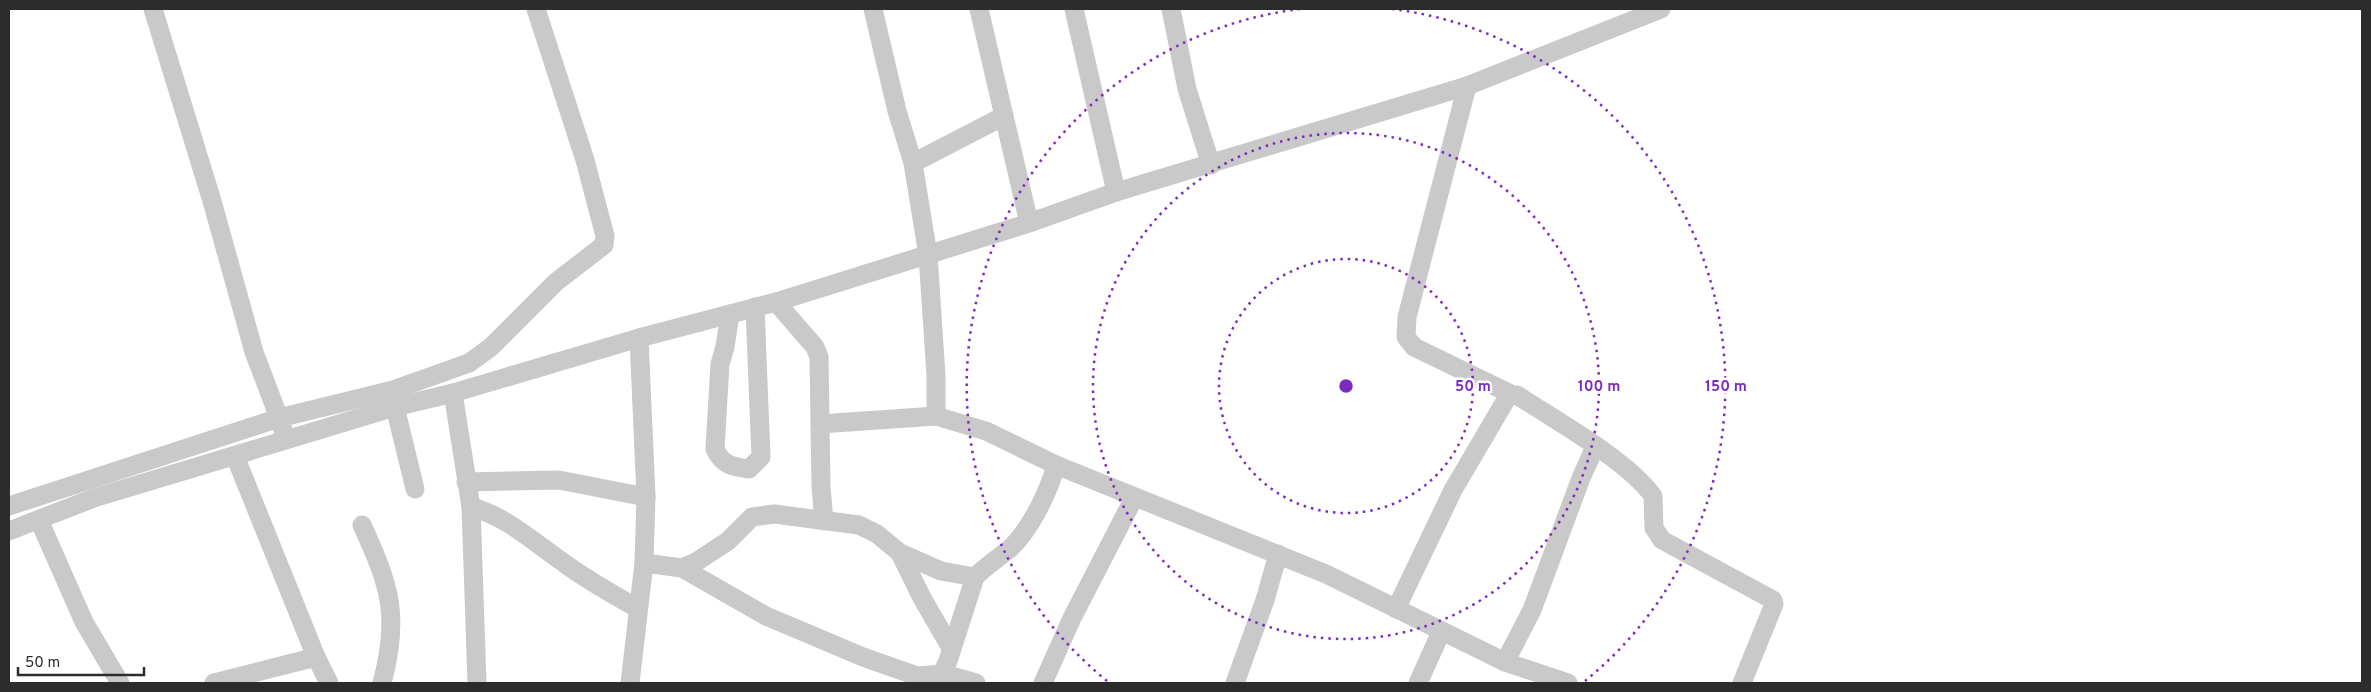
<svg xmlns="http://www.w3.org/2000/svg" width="2371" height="692" font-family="Overpass,sans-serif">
	<rect width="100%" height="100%" fill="#fff"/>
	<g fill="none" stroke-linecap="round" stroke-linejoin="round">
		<g stroke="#c9c9c9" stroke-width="19">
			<path d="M153 9 212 201 254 352 279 418 393 390 469 363 491 347 556 282 604 245 605 236 585 160 536 9"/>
			<path d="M873 9 897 111 913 163 928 255 936 376V416L986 431 1056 465 1326 574 1505 662 1568 683"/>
			<path d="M979 9 1029 223"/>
			<path d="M1074 9 1116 192"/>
			<path d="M1171 9 1187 89 1211 165"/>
			<path d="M1467 86 1407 317 1406 337 1414 347 1513 395H1517C1556 421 1626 459 1653 496L1654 528 1662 540 1773 600 1774 604 1742 683"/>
			<path d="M913 163 1004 116"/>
			<path d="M776 302 815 347 819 357 821 487 824 521"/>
			<path d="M730 314 725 347 720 364 715 449C722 465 733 467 749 469L761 457 755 307"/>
			<path d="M453 393 471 507 477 683"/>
			<path d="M395 407 415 489"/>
			<path d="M820 424 936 416"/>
			<path d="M235 456 316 657 329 683"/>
			<path d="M466 482 559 480 646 497"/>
			<path d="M9 506 279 418 283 430"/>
			<path d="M471 507C506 516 535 543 564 563 587 580 612 594 637 608"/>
			<path d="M39 520 84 622 120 683"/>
			<path d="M362 525C390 586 400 616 382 683"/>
			<path d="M9 531 94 498 395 407 453 393 639 338 776 302 1029 223 1116 192 1467 86 1661 9"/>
			<path d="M900 553 922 598 951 648"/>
			<path d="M644 563 682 568 766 616 863 657 917 676 944 674 976 683"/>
			<path d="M682 568 696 562 728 541 752 517 774 514 859 525 877 534 900 553 941 571 975 577C985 567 997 559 1008 550 1029 533 1049 491 1056 465"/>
			<path d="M1396 609 1453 490 1507 398 1513 395"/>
			<path d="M1505 662 1532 610 1581 478 1595 447"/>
			<path d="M214 683 316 657"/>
			<path d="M630 683 644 563 646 497 639 338"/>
			<path d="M937 683 948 661 975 577"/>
			<path d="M1043 683 1072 618 1134 498"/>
			<path d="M1235 683 1265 600 1278 554"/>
			<path d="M1418 683 1441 632"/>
		</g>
	</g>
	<g fill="none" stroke="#7b2cbf" stroke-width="2.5" stroke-dasharray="2.5 5">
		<circle cx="1346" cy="386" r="127"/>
		<circle cx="1346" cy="386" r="253"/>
		<path d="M1107 681A380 380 0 0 1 1300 9M1392 9A380 380 0 0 1 1585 681"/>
	</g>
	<circle cx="1346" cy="386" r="8" fill="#7b2cbf" stroke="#fff" stroke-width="2.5"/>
	<g font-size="15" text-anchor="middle" font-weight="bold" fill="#7b2cbf" stroke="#fff" stroke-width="5" stroke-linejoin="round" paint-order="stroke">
		<text x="1473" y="391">50 m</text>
		<text x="1599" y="391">100 m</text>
		<text x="1726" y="391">150 m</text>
	</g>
	<rect width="2371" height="692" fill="none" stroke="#2c2c2c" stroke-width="20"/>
	<path d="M18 667v8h126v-8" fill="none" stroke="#2c2c2c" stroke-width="2.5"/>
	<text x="25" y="667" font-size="15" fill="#2c2c2c" stroke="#ffffff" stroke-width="4" paint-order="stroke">50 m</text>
</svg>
